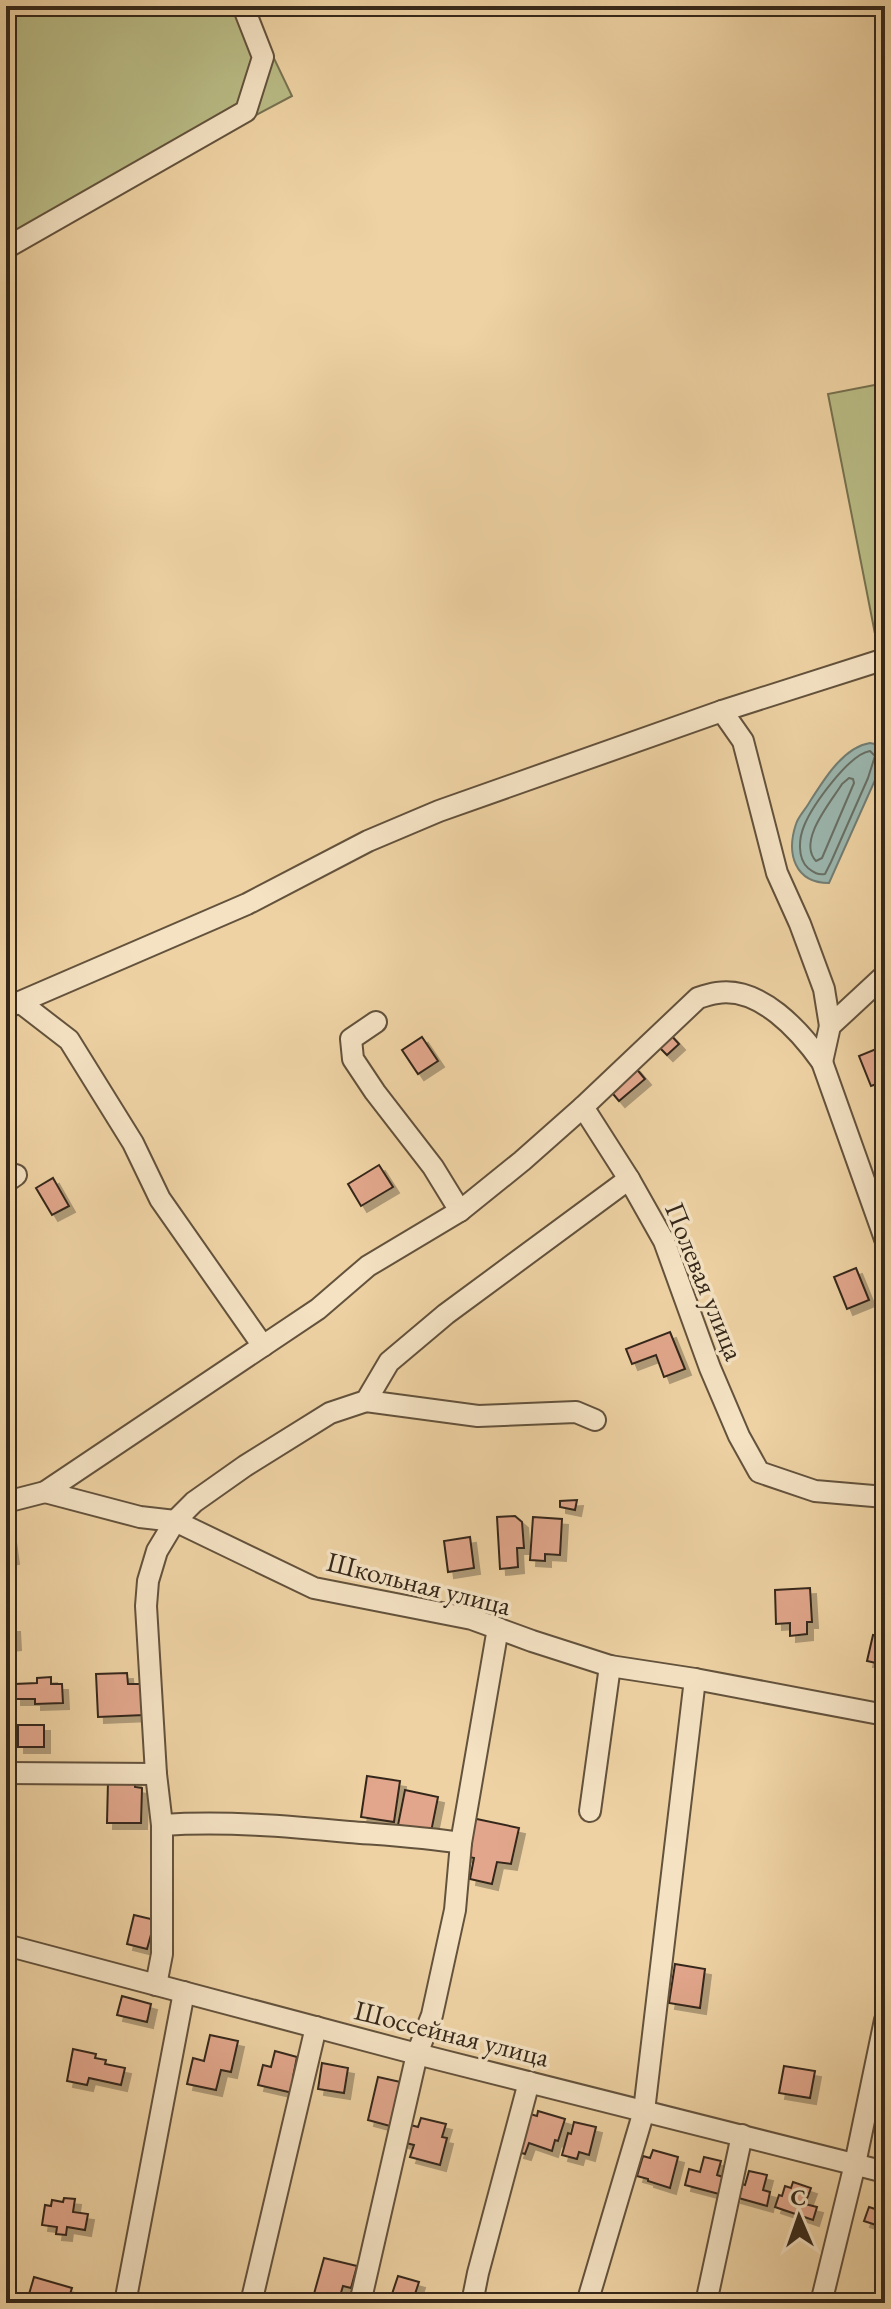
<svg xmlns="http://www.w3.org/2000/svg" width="891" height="2309" font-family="'EB Garamond',serif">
	<defs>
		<filter id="shadow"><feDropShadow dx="6" dy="6" stdDeviation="0" flood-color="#0004"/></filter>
	</defs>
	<rect width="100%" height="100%" fill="#eed2a3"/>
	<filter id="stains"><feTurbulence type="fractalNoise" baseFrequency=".0025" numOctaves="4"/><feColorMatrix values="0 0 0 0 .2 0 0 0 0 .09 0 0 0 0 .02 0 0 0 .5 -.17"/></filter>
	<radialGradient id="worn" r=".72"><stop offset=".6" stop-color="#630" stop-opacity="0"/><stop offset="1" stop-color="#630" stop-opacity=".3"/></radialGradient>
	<g fill="#b9bb85" stroke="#777250" stroke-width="2">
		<path d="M6 6H249L292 96 200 145 6 256Z"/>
		<path d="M885 383V647L877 644 828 394Z"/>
	</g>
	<path fill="#9bb6ae" stroke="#727d73" stroke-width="2" d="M870 743 880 745 883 755 880 769 829 883C795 883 786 854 796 824 798 817 805 810 809 803 823 781 843 747 870 743Z"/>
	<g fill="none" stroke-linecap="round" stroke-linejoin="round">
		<g stroke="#686f64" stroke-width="2">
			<path d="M870 751 875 756 868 778 831 862 825 874C818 875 814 873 808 868 797 858 799 838 804 826 812 806 849 754 870 751Z"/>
			<path d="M849 778 853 779 854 783 822 858 816 861C797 841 831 802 842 784Z"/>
		</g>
	</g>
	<g fill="#e1a68b" stroke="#35281a" stroke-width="2" filter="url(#shadow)">
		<path d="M668 1032 679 1044 667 1055 656 1044Z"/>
		<path d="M422 1037 438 1061 418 1074 402 1050Z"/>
		<path d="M881 1047 885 1055V1081L871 1086 859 1056Z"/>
		<path d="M634 1066 645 1079 619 1101 608 1088Z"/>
		<path d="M379 1165 393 1187 361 1206 348 1184Z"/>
		<path d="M53 1178 69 1206 52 1215 36 1188Z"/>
		<path d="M856 1268 869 1300 847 1309 834 1277Z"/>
		<path d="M670 1332 685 1369 664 1377 656 1355 632 1364 626 1349Z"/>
		<path d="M577 1500 575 1510 560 1507V1501Z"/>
		<path d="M515 1516 522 1522 524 1548H517L518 1567 500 1569 497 1517Z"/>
		<path d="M533 1517 562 1519 560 1555 545 1554V1561L530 1560Z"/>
		<path d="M9 1529 13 1558 6 1559V1530Z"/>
		<path d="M470 1537 474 1568 448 1572 444 1541Z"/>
		<path d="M810 1588 812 1622H807V1634L790 1636V1623L776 1624 775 1590Z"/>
		<path d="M6 1626H14L15 1644 6 1645Z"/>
		<path d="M873 1635 885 1637V1665L867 1661Z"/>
		<path d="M127 1673 128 1684H143L144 1715 98 1717 96 1674Z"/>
		<path d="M51 1677V1684H62L63 1703 35 1704V1699H15V1684L37 1683V1678Z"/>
		<rect x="18" y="1725" width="26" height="22"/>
		<path d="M367 1776 400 1781 394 1822 361 1817Z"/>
		<path d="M108 1781H135V1787L142 1788 141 1823H107Z"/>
		<path d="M405 1790 438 1797 431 1832 398 1825Z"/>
		<path d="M472 1818 519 1828 511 1864 497 1862 492 1884 470 1879 474 1858 465 1856Z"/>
		<path d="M134 1915 155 1920 147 1949 127 1944Z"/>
		<path d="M675 1964 705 1969 700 2008 669 2003Z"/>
		<path d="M122 1996 151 2004 147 2022 117 2015Z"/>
		<path d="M210 2035 238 2041 231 2072 221 2070 216 2090 187 2084 193 2058 204 2061Z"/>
		<path d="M73 2049 96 2054 95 2058 106 2060 105 2064 125 2068 121 2085 89 2078 87 2085 67 2081Z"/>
		<path d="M275 2051 297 2057 293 2077 297 2078 293 2093 258 2085 263 2065 271 2067Z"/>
		<path d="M322 2063 348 2068 344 2093 318 2089Z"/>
		<path d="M784 2066 815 2071 810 2098 779 2093Z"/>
		<path d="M378 2077 405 2083 398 2113 393 2112 390 2126 368 2120Z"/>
		<path d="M538 2111 565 2119 558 2141 555 2140 552 2151 529 2143 525 2154 518 2152 530 2114 537 2116Z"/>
		<path d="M421 2118 446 2124 442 2137 447 2138 440 2165 410 2157 414 2145 402 2142 407 2124 418 2127Z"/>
		<path d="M574 2122 596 2127 589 2155 579 2152 577 2159 562 2155 568 2133 571 2134Z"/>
		<path d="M653 2150 678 2157 670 2188 648 2181V2179L637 2176 643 2156 650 2158Z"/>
		<path d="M704 2157 721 2161 717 2175 723 2177 719 2194 685 2185 689 2169 700 2172Z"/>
		<path d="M749 2171 767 2175 763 2190 770 2192 767 2206 735 2197 739 2183 745 2185Z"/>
		<path d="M793 2182 811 2188 805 2204 817 2207 813 2220 775 2207 779 2195 782 2196 785 2186 791 2188Z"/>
		<path d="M64 2198 75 2199 73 2212 88 2214 85 2230 67 2227 66 2235 56 2234 57 2227 42 2225 45 2205 51 2206 52 2200 63 2202Z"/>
		<path d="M869 2207 884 2212 879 2226 864 2221Z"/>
		<path d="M324 2258 357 2266 351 2288 343 2286 338 2303 312 2301Z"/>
		<path d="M398 2276 419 2282 412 2303H389Z"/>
		<path d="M34 2277 72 2288 67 2303H34L27 2301Z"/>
	</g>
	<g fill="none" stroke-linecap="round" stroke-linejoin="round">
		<g stroke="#63523c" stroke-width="24">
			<g id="minor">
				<path d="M6 248 246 111 263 57 243 6"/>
				<path d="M722 711 743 741 777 873 800 924 824 989 830 1026"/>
				<path d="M21 1003 69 1040 133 1143 160 1199 263 1346"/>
				<path d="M6 1008 247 904 368 841 439 811 722 711 885 659"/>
				<path d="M376 1022 351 1039 353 1059 375 1092 433 1167 460 1211"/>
				<path d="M822 1062 830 1026 885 975"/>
				<path d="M583 1107 629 1179 664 1241 710 1368 739 1436 759 1472 815 1491 885 1497"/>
				<path d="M6 1182 16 1175"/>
				<path d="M366 1401 478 1416 576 1412 595 1420"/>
				<path d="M45 1492 140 1517 175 1521 314 1588 472 1619 532 1641 610 1666 695 1679 885 1715"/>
				<path d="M6 1502 45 1492 318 1309 368 1266 460 1211 522 1161 583 1107 698 998C704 996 710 994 717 993 760 986 800 1031 822 1062L885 1239"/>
				<path d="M6 1773 156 1774"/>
				<path d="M590 1811 610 1666"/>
				<path d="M162 1825C225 1821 287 1826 349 1832 387 1835 424 1837 461 1843"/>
				<path d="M6 1945 417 2054 885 2172"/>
				<path d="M156 1985 162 1954V1825L156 1774 146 1606 148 1581 157 1551 175 1521 194 1502 245 1466 330 1413 366 1401 389 1362 446 1314 629 1179"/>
				<path d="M125 2303 184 1992"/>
				<path d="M251 2303 316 2027"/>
				<path d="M360 2303 417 2054 432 2015 455 1910 461 1843 498 1628"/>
				<path d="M472 2303 478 2273 529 2082"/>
				<path d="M587 2303 644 2111 695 1679"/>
				<path d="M706 2303 742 2135"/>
				<path d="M821 2303 855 2164 885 2020"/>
			</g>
		</g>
		<use href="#minor" stroke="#f4e2c3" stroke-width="20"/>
	</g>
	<g text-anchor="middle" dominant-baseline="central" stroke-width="7" stroke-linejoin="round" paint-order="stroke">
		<g font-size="28" fill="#35281a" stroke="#f4e2c3">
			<text transform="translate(705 1281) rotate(68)">Полевая улица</text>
			<text transform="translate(419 1583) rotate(14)">Школьная улица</text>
			<text transform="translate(452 2033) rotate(14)">Шоссейная улица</text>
		</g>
	</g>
	<rect width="891" height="2309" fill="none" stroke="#eed2a3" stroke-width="32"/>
	<rect x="8" y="8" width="875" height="2293" fill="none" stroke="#35281a" stroke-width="4"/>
	<rect x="16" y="16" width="859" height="2277" fill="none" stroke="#35281a" stroke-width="2"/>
	<g transform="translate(799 2217) rotate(358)" stroke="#f4e2c3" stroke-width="6" paint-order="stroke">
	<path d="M0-6L14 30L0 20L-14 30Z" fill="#35281a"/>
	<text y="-12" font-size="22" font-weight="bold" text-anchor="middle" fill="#35281a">С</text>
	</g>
	<rect width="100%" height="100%" filter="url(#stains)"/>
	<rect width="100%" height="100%" fill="url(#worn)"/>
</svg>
